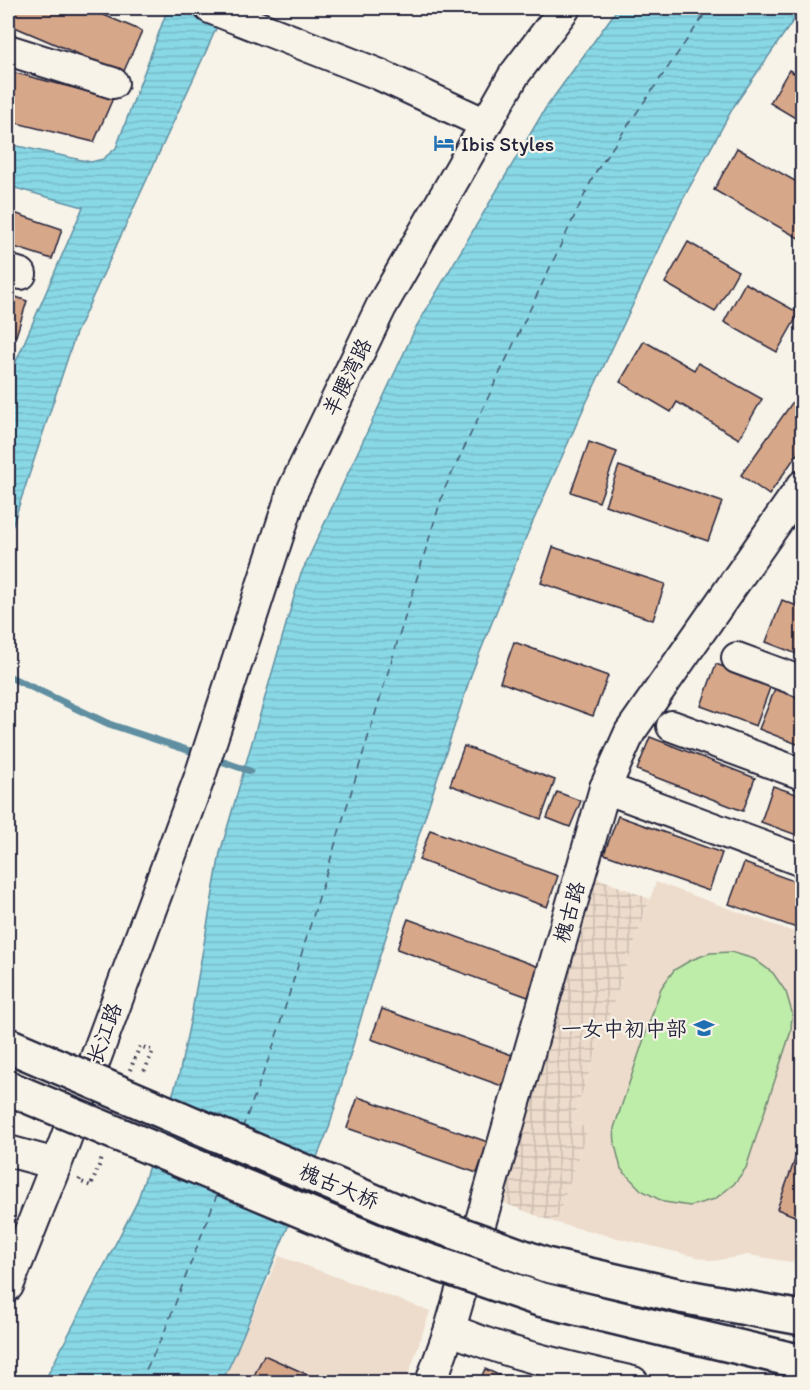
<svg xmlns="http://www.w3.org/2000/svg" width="810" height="1390" font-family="Itim,'LXGW WenKai TC',sans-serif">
	<defs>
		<pattern id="industrial-grid" width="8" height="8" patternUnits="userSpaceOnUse" patternTransform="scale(1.5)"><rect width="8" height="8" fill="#eddccc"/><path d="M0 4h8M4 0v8" fill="none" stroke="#cbbcb0"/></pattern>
		<pattern id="water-rules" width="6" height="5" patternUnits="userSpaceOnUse" patternTransform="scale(1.5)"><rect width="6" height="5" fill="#89d8e6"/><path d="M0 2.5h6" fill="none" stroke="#76b9c6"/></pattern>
	</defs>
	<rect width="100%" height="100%" fill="#f7f3e8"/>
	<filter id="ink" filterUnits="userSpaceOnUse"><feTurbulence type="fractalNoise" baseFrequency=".0167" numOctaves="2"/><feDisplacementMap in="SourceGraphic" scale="12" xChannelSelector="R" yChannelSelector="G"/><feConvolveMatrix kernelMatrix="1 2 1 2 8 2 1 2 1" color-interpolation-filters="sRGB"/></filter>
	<g filter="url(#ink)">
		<g fill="#eddccc">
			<path d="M656 882 802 935V1264L749 1255 713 1261 556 1223 588 1128 572 1122Z"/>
			<path d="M279 1256 430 1311 406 1382H223Z"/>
		</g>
		<path fill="url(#industrial-grid)" d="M595 877 650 899 572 1122 588 1128 556 1223 501 1202Z"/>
		<path fill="#beeca9" stroke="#708772" stroke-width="1.5" d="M731 952 754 959 773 973 786 992 792 1012 791 1031 746 1168 734 1184 715 1199 690 1206 664 1202 641 1190 621 1169 615 1145 614 1128 661 988 674 970 691 960 710 953Z"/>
		<g fill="url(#water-rules)" stroke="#608fa2" stroke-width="1.5">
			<path d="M168 8H225L208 47 76 333 8 539V380L83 207 8 186V144L91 162 103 159 116 148Z"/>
			<path d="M618 8H802L734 106 682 201 581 414 526 537 471 675 371 983 329 1128 236 1352 222 1382H44L137 1202 179 1075 191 1017 220 853 300 576 416 327 545 109Z"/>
		</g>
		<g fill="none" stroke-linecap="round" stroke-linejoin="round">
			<g stroke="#608fa2" stroke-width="7">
				<path d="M797 15 802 18"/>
				<path d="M8 676 109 724 199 754"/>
				<path d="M212 758 250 771"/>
			</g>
			<g stroke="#41596e" stroke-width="1.5" stroke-dasharray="8 6" stroke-linecap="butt">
				<path d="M242 1129 272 1050 444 490 595 173 709 8"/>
				<path d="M140 1382 164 1333 218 1192"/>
			</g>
		</g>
		<g fill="#d7a789" stroke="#22223b" stroke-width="1.5">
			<path d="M17 8H87L142 31 123 73 10 25Z"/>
			<path d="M789 70 802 78V122L770 103Z"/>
			<path d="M8 71 113 98 94 142 8 121Z"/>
			<path d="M737 148 802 185V240L714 190Z"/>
			<path d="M8 211 62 229 52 259 8 245Z"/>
			<path d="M688 242 738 271 715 312 665 283Z"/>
			<path d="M745 283 799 313 777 352 724 322Z"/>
			<path d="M8 294 27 301 16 336 8 333Z"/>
			<path d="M644 341 694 370 698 363 762 399 739 439 677 402 671 412 620 382Z"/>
			<path d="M799 393 802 395V447L769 495 741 475Z"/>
			<path d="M589 442 617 452 599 502 571 492Z"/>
			<path d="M619 466 722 502 708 541 605 505Z"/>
			<path d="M553 547 665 584 653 620 541 583Z"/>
			<path d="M782 600 802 608V656L766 642Z"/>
			<path d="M514 642 608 676 593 716 500 682Z"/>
			<path d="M716 664 771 685 756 726 701 706Z"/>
			<path d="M777 684 802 694V746L759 729Z"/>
			<path d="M650 737 755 778 743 811 637 770Z"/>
			<path d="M464 746 555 780 541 819 450 785Z"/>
			<path d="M773 786 802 796V837L761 822Z"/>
			<path d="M557 792 581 801 570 827 547 818Z"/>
			<path d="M618 816 722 853 709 891 604 854Z"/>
			<path d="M430 830 558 876 547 907 419 860Z"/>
			<path d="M744 863 802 884V930L729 904Z"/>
			<path d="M408 919 539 967 528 997 397 949Z"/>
			<path d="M382 1009 512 1055 502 1086 371 1039Z"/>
			<path d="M358 1097 488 1142 477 1173 347 1128Z"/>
			<path d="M797 1154 802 1156V1219L777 1209Z"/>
			<path d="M264 1355 324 1382H251Z"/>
			<path d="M485 1369 515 1382H479Z"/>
		</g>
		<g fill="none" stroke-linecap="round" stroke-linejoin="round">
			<g stroke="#22223b" stroke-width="34">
				<g id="minor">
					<path d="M210 8 378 74 486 124"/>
					<path d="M8 50 113 83"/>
					<path d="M8 270 21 274"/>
					<path d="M737 658 802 682"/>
					<path d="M672 726 802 774"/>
					<path d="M605 788 802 861"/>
					<path d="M8 1151 56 1164"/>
					<path d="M8 1286 59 1157 199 779 293 490 381 307 514 75 565 8"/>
					<path d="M450 1329C509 1355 571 1367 633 1382"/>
					<path d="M431 1382 450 1329 605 788 630 732 802 486"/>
				</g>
			</g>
			<g stroke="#22223b" stroke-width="38">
				<g id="major">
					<path d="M681 1296 802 1318"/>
					<path d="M671 1331 802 1362"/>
				</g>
			</g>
			<g stroke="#22223b" stroke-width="4" stroke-dasharray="1.5 4.5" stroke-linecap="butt">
				<path d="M130 1070 140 1046 153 1051 143 1074"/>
				<path d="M80 1179 79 1181 91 1186 103 1156"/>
			</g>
			<use href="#minor" stroke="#f7f3e8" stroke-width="30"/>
			<use href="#major" stroke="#f7f3e8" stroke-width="33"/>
			<g stroke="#22223b" stroke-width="38" stroke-linecap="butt">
				<g id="major-bridge">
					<path d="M8 1045 394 1210 546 1265 681 1296"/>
					<path d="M8 1088 391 1248 539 1299 671 1331"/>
				</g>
			</g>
			<use href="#major-bridge" stroke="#f7f3e8" stroke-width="33"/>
		</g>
	</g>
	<defs>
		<g id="hotel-bare" transform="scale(1.62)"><path d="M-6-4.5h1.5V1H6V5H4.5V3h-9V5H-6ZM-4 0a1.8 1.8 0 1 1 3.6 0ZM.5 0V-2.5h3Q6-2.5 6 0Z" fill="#1f6fb2" stroke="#f7f3e8" stroke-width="2.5" paint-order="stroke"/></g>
		<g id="school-bare" transform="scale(1.62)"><path d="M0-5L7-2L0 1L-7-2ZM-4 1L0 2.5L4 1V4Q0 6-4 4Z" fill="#1f6fb2" stroke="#f7f3e8" stroke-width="2.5" paint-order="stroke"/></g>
	</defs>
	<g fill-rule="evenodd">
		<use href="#hotel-bare" x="444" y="143"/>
		<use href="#school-bare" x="704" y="1028"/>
	</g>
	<g text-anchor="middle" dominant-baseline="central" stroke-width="4.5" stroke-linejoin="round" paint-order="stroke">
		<g font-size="21" fill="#22223b" stroke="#f7f3e8" text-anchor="start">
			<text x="461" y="143">Ibis Styles</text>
			<text x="687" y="1028" text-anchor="end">一女中初中部</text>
		</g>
		<g font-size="21" fill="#22223b" stroke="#f7f3e8">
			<text transform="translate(347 377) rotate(-64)">羊腰湾路</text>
			<text transform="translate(569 912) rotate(-74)">槐古路</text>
			<text transform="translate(104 1033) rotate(-70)">长江路</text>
			<text transform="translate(339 1186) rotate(23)">槐古大桥</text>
		</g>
	</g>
	<rect width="810" height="1390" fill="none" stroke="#f7f3e8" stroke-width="30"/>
	<rect x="15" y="15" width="780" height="1360" fill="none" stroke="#22223b" stroke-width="2" filter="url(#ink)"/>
</svg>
